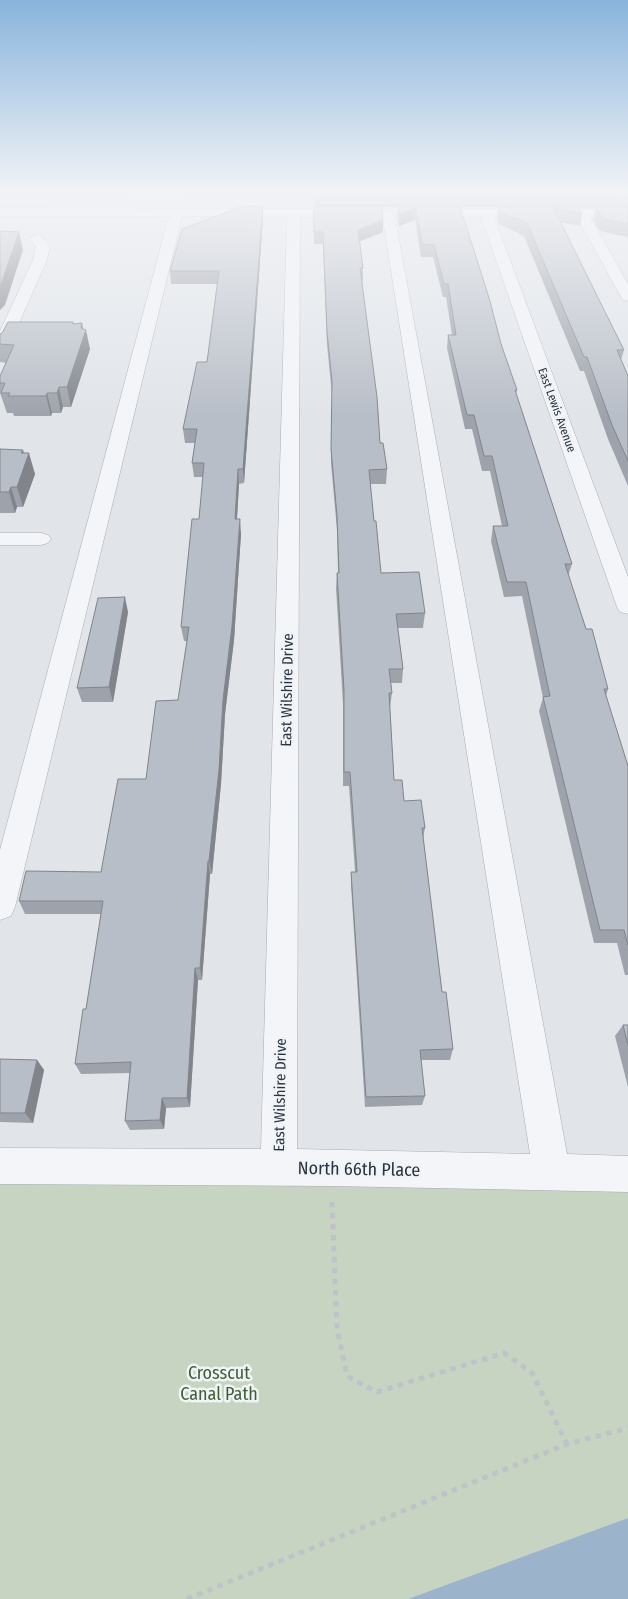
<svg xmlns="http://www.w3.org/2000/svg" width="628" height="1599" font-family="'Fira Sans Condensed',sans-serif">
	<rect width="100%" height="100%" fill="#e1e5ea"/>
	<path fill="#c7d4c2" d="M0 1166 628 1174V1599H0Z"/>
	<path fill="#9bb4cb" d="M628 1518V1599H408Z"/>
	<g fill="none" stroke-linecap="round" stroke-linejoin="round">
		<g stroke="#a6acb4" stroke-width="1">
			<g id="minor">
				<path d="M0 208 312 209 318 213 312 217H300L297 1149 530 1154 382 213 388 209 394 213 567 1154 628 1156V1192L332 1186 0 1184V1148L261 1149 287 217 182 216 15 907 11 916 0 920V850L169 216H0Z"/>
				<path d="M425 209H628V217H590L628 284V301L623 300 621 297 577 217H494L628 577V614L620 612 617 607 481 217 420 216 419 213 420 210Z"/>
				<path d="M36 235 41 236 50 245 47 260 8 348 6 351 0 353V331L33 260 36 246 29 239Z"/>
				<path d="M0 533H41L48 535 51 539 48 543 41 545H0Z"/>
			</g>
		</g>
		<g stroke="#bfc3c9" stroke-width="5" stroke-dasharray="5.5 5.5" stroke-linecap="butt">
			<path d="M332 1202 337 1328 347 1376 377 1392 504 1353 532 1373 567 1444"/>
			<path d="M187 1599 567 1444 628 1428"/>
		</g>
		<use href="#minor" fill="#f4f5f8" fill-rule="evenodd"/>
	</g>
	<g fill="#9ea3ab">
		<path d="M0 193H130L128 198 0 197Z"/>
		<path d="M183 193H628V239L627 237 600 231 593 219 596 208 579 207 582 214 580 226 560 222 624 350 621 360 628 376V486L608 439 584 371H580L524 236 499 224 497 219 498 207H460L501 344 517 390 516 394 572 564 568 576 586 629 608 689 606 696 628 766V975H625L617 943H594L539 711 543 698 522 596 504 597 491 541 493 526H502L490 471H482L472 429H465L447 348 448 335H452L446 297H443L433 257H421L415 220 399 226 397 218 398 207H381L383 220V232L360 241 363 268V281H362L380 443 387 469 386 484H370L374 521 381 573 425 613 423 628H398L403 669 402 683H391L392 693 390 707 394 780 404 801 425 828 423 839 442 992 453 1049 450 1060H421L425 1096 422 1105 365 1107 351 885V872H355L349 786H343V704L336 588 337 573H338L337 530 331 463 332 395 327 345 323 244H314V197L184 198Z"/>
		<path d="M263 206V218L244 483 239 484 237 519 241 534 234 640 225 714 221 784 212 874H210L202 980H198L190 1107 166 1108 164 1129 130 1130 125 1121 130 1073 81 1074 75 1064 86 1009 101 914H25L19 901 101 872 146 779 178 700 187 641H184L181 627 199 519 203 477H194L192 463 195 443H185L183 429 207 362 218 284H171L170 271Z"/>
		<path d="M74 324 83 329 90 349 71 407H63L61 413H52L51 416H14L13 413H7L0 393V376L6 363 0 362V334Z"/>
		<path d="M0 449 24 453 35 474 23 507H17L15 513H0Z"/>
		<path d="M128 612 113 702H82L77 688Z"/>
		<path d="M623 1025H628V1087L615 1036Z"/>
		<path d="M0 1059 37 1060 44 1070 33 1123 0 1122Z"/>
	</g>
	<g fill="#81858b">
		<path d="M263 206V218L244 483 243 469Z"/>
		<path d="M416 208 415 220 399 226 400 214Z"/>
		<path d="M383 220V232L358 242V230Z"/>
		<path d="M19 232 23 250 5 305 0 310V287Z"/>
		<path d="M82 323 84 334 86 330 90 349 71 407 67 387Z"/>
		<path d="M59 387 63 407 61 413 57 393Z"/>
		<path d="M47 393 52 413 51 416 46 396Z"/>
		<path d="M23 450 26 461 29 453 35 474 23 507 17 487 21 453Z"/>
		<path d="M238 469 239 484 236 534 235 519Z"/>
		<path d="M11 487 17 507 15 513 9 492Z"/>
		<path d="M240 519 241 534 234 640 225 714 221 784 212 874 209 861 223 700Z"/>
		<path d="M125 597 128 612 113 702 109 687Z"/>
		<path d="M208 861 210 874 202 980 200 968Z"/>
		<path d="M195 968 198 980 190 1107 187 1098Z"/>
		<path d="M37 1060 44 1070 33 1123 25 1113Z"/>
		<path d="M162 1098 166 1108 164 1129 160 1120Z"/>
	</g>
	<g fill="#b8bec7" stroke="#81858b">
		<rect x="314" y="193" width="142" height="2"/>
		<path d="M458 193H628V196L462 195Z"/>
		<path d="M243 206H263L243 469H238L235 519H240L232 626 223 700 219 770 209 861H208L200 968H195L187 1098H162L160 1120 125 1121 131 1062 75 1064 83 1009H86L103 901H19L26 871 101 872 118 779H146L156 701 178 700 189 627H181L192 519H199L204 463H192L197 429H183L197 362H207L219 271H170L182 229Z"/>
		<path d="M314 206H381L383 220 358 230 363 268H360L377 397 380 443H383L387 469 369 470 374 521H376L381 573 419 572 425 613 396 614 403 669H389L392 693H389L394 780H402L404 801 421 800 425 828H422L442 992H446L453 1049 420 1050 425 1096 366 1097 351 872H357L350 772H344V690L337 573H339L337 516 331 449 332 381 327 332 323 232H314Z"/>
		<path d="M398 206 460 207 490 301 501 344 517 390H515L572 564H565L586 629H592L608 689H604L628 766V945L624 930H600L543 697 550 696 526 582H507L493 526H508L492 456H484L474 415H467L448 335H456L448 284H444L434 245 422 244 416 208 400 214Z"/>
		<path d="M498 207H578L582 214 553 207 624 350H617L628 376V461L612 425 587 357H584L527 223 500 212Z"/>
		<path d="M596 207H628V224L603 219Z"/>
		<path d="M0 231 19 232 0 287Z"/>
		<path d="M8 322H73V324L82 323 81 328 86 330 67 387H59L57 393H47L46 396H8L10 393H1L5 383H0V376L14 345 0 344V334L2 333Z"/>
		<path d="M0 449 23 450 21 453H29L17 487H11L9 492H0Z"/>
		<path d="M125 597 109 687 77 688 98 598Z"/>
		<path d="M623 1025H628V1045Z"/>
		<path d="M0 1059 37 1060 25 1113H0Z"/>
	</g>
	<linearGradient id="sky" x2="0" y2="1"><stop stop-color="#89b4dc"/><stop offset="0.46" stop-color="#f2f3f6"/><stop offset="1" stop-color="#f2f3f6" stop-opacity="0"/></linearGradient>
	<rect width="628" height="417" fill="url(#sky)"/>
	<g text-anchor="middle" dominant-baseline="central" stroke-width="5" stroke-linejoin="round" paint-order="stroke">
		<g font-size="12" fill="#293342" stroke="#f1f4f7">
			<text transform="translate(557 410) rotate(70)">East Lewis Avenue</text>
		</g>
		<g font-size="15" fill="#293342" stroke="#f1f4f7">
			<text transform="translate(287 690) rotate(-89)">East Wilshire Drive</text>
			<text transform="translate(280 1095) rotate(-89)">East Wilshire Drive</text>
		</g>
		<g font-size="18" fill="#293342" stroke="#f1f4f7">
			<text transform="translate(359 1169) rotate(1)">North 66th Place</text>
		</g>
		<g font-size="18" fill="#3f5e36" stroke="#f1f4f7">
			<text x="219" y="1373">Crosscut<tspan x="219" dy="21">Canal Path</tspan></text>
		</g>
	</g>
</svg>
